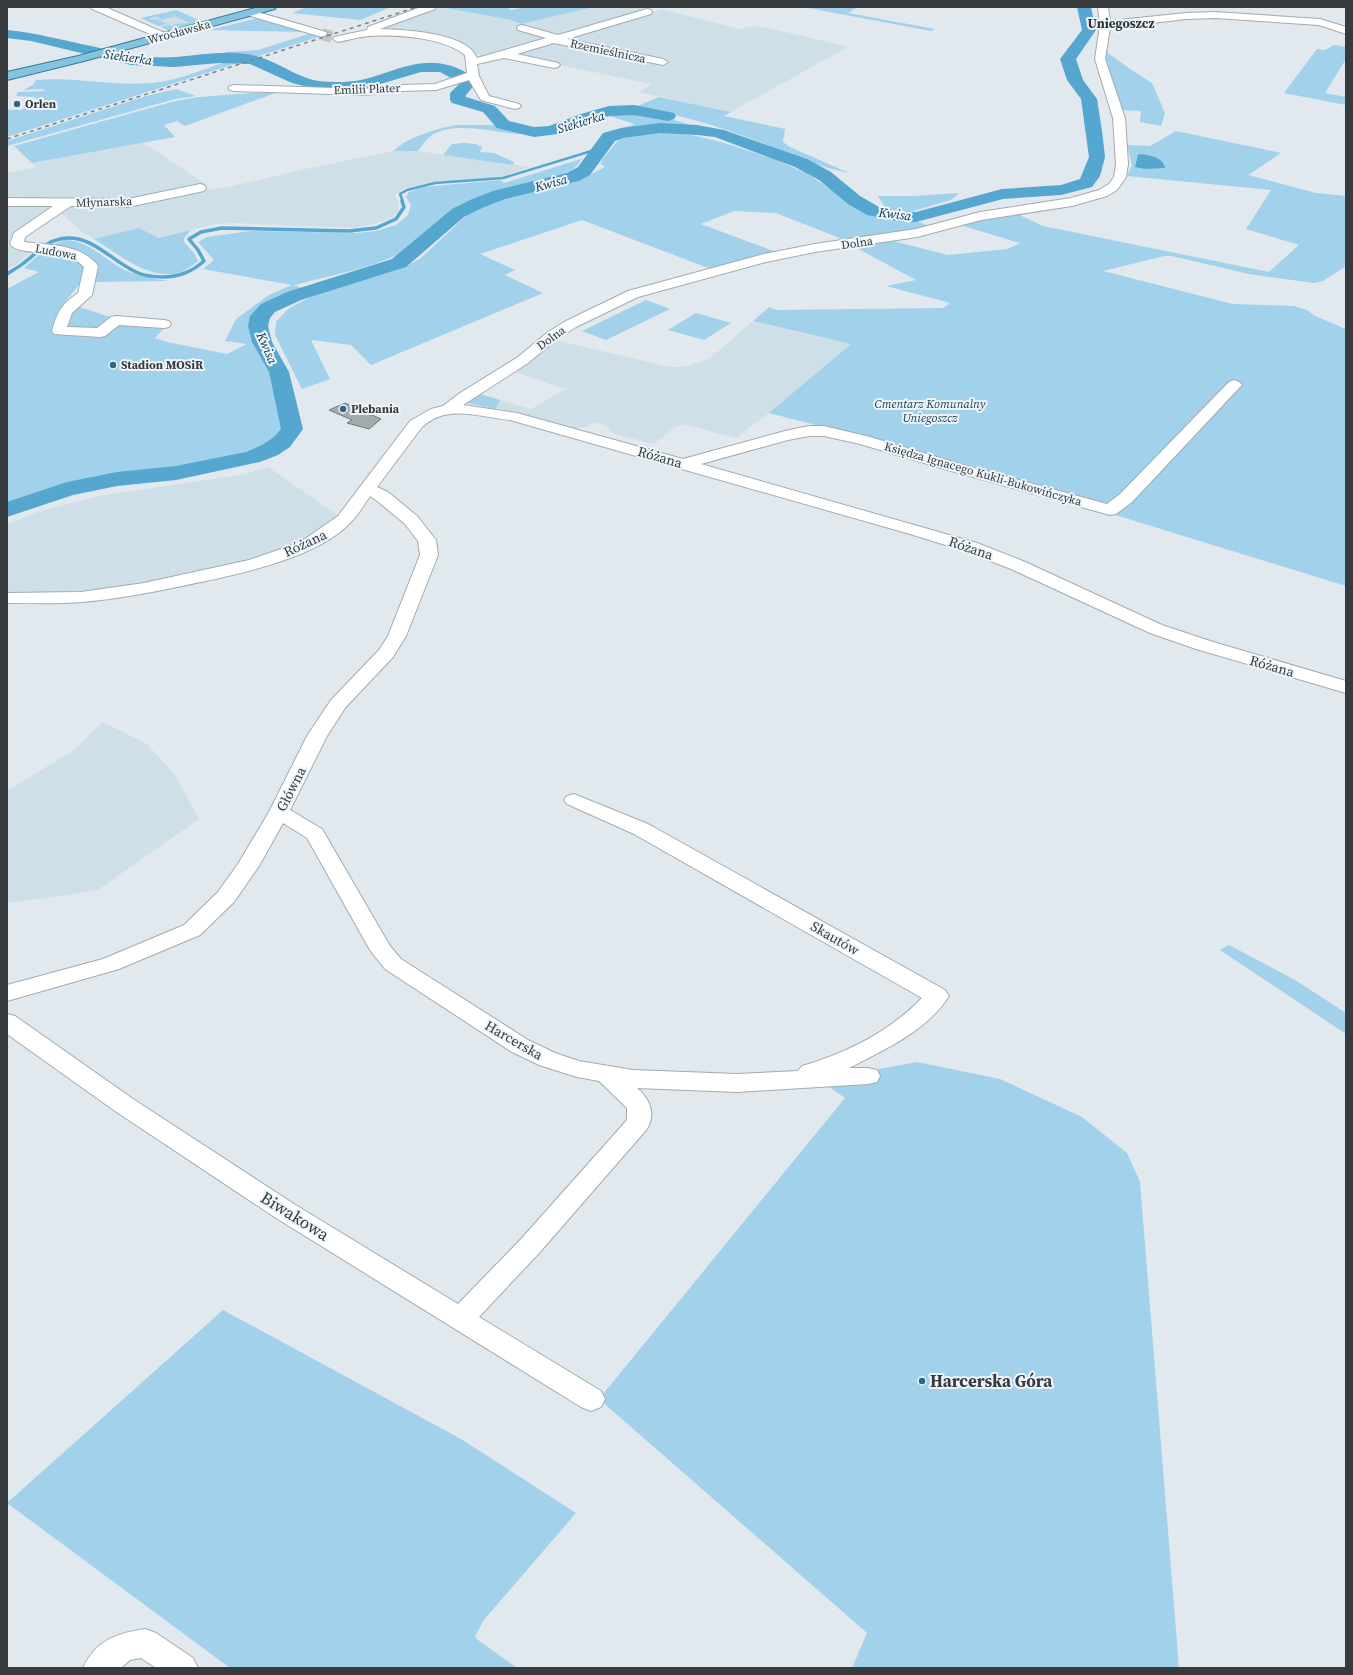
<svg xmlns="http://www.w3.org/2000/svg" width="1353" height="1675" font-family="'Source Serif 4',serif">
	<rect width="100%" height="100%" fill="#e1e9ee"/>
	<g fill="#cfdfe8">
		<path d="M435 7 511 20 521 24 594 7H639L648 9 485 56H481L470 48 460 44 374 30Z"/>
		<path d="M662 9 739 29 754 26 769 28 848 47 731 112 639 92 652 84 511 55Z"/>
		<path d="M176 10 203 22 168 30 141 18Z"/>
		<path d="M144 143 208 186 129 200H7V173L35 168 32 163Z"/>
		<path d="M394 151H418L530 167 501 177 434 182 403 189 395 195 399 204 398 212 390 219 370 225 355 228 232 223 216 224 159 238 139 228 94 239 81 231 62 214 74 206H104L192 191 229 187 305 169Z"/>
		<path d="M7 204 54 205 7 244Z"/>
		<path d="M7 246 34 249 17 264 7 269Z"/>
		<path d="M753 321 851 344 769 413 736 438 683 424 675 427 654 444 614 434 605 425 594 422 586 427 575 429 497 408 500 400 531 409 565 389 515 372 555 340 670 367H684L709 359Z"/>
		<path d="M268 467 339 516 304 540 279 550 247 561 158 583 58 593H7V524L45 510 99 496 245 474Z"/>
		<path d="M102 722 147 744 175 775 199 819 99 889 62 896 7 903V791L77 748Z"/>
	</g>
	<g fill="#a1d1eb">
		<path d="M307 7H391L360 20 292 13Z"/>
		<path d="M439 7H506L512 10 525 7H594L521 24 511 20Z"/>
		<path d="M803 7H858L848 13 935 29 931 31Z"/>
		<path d="M176 10 203 22 168 30 161 27 170 25 173 27 176 26 173 24 190 23 170 14 174 17 161 20 157 17 150 18 152 20 156 19 167 24 158 26 141 18Z"/>
		<path d="M258 18 305 31V32L210 30Z"/>
		<path d="M312 33 321 36 7 137V110H21L38 99 34 98 35 97 16 96 18 92 44 91 43 89 24 90 34 84 36 80C77 76 119 88 160 82 181 79 202 70 222 63L216 60 226 52 258 50Z"/>
		<path d="M1334 45 1346 47V59L1325 93 1346 97V105L1284 93 1317 49 1325 50Z"/>
		<path d="M1106 47 1108 53 1130 69 1152 83 1165 113 1161 126 1140 122 1141 111 1119 110 1105 60Z"/>
		<path d="M176 89 196 96 175 99 7 146V141L146 96Z"/>
		<path d="M281 91 185 126 177 121 164 125 175 137 32 163 14 146 175 101 199 97Z"/>
		<path d="M659 97 731 112 724 116 785 129 783 142 790 147 849 173C821 168 796 156 770 146 727 129 674 111 628 108L635 107Z"/>
		<path d="M628 112 656 115 688 124 681 126H649L628 130 619 129 635 124 606 115 579 125C594 114 610 113 628 112Z"/>
		<path d="M457 125H496L509 129 551 134C540 134 528 134 517 134 492 132 455 121 432 135 426 139 422 146 418 151H394C404 138 442 127 457 125Z"/>
		<path d="M1176 131 1281 153 1248 175 1316 193 1346 196V266L1323 281 1314 283 1249 274 1172 256H1164L1103 271 1233 304 1294 306 1307 310 1315 316 1346 329V586L859 436 769 413 851 344 753 321 769 307 776 310 943 308 950 303 886 286 916 280 853 246 893 241 948 255 1007 249 1020 243 960 225 1015 213 1043 226 1269 272 1299 245 1246 229 1271 190 1127 176 1132 165 1127 145 1150 146Z"/>
		<path d="M669 132 696 136 721 142 774 159 808 174 859 209 879 217 899 221 920 222 929 227 847 243 837 237 776 213 734 211 701 224 776 252 711 269 582 220 480 254 515 270 505 275 543 293 371 365 351 345 311 340 330 379 302 389 275 335 276 322 288 309 312 296 403 268 421 258 466 216 481 208 508 197 576 182 605 167 601 164 602 160 620 138 629 134Z"/>
		<path d="M464 143 476 144 482 147 480 152 494 153 514 162 513 165 443 155 452 144Z"/>
		<path d="M581 159C573 179 535 181 516 187 488 195 459 204 437 224 431 230 427 238 421 242 388 265 333 275 294 285L301 288 261 309 250 322 268 367 282 431C257 456 218 459 183 465 152 470 120 474 89 480 61 485 34 493 7 503V289L39 272 24 268 43 251 81 260 85 268 81 282 65 302 113 318 169 323 155 338 167 342 227 354 247 344 225 341 236 319 269 295 292 285 203 269 214 260 198 242 207 237 251 231 356 233 376 231 396 225 408 215 411 205 406 197 409 192 424 187 501 180 504 183Z"/>
		<path d="M959 193 951 200 910 212H893L886 209 878 196H914Z"/>
		<path d="M139 228 159 238 191 230 184 238V242L194 253 198 261C191 267 182 273 173 274 144 277 117 253 94 239Z"/>
		<path d="M64 240C92 241 103 260 127 271 141 277 155 279 169 281L93 282V261C82 250 63 250 48 247Z"/>
		<path d="M646 300 670 309 606 340 582 331Z"/>
		<path d="M696 313 731 323 704 340 668 330Z"/>
		<path d="M477 393 500 400 496 409 467 403Z"/>
		<path d="M1229 945 1295 980 1346 1013V1034L1220 950Z"/>
		<path d="M917 1062 1000 1079 1082 1117 1127 1153 1140 1182 1179 1668H852L867 1633 599 1399 845 1098 828 1086 842 1085 879 1069Z"/>
		<path d="M223 1310 461 1439 576 1513 483 1621 475 1637 478 1640 517 1668H230L7 1503Z"/>
	</g>
	<path fill="#56a7cf" d="M1140 154C1149 155 1163 157 1165 168L1145 169 1135 167 1138 155Z"/>
	<g fill="none" stroke-linecap="round" stroke-linejoin="round">
		<path stroke="#56a7cf" stroke-width="2.5" d="M403 202 400 194 407 190 435 183 503 178 598 149"/>
		<path stroke="#56a7cf" stroke-width="3.5" d="M7 274C13 270 19 267 25 262 36 254 45 242 60 239 90 232 111 261 136 272 144 276 154 277 163 277 179 277 192 272 204 261L198 250 189 239 201 232 222 228 349 231 376 228 396 219 404 207 402 201"/>
		<g fill="#56a7cf" fill-rule="evenodd">
			<path d="M1077 7H1091L1096 30 1076 59 1083 80 1097 99 1102 131 1105 157 1100 176 1092 187 1061 195 1003 199 916 222H902L867 215 848 204 819 180 795 167 715 137 697 135 660 133 623 138 615 141 590 175 579 181 505 199 482 208 464 217 406 267 301 300 275 312 270 318 268 326 272 342 289 372 303 429 290 447 278 455 260 462 176 480 117 486 73 495 7 517V502L67 482 117 472 176 466 246 452 262 445 274 437 281 429 269 372 252 342 248 326 250 316 261 304 287 292 392 259 452 209 470 200 493 191 567 173 578 167 603 133 621 128 660 123 697 125 724 130 807 159 831 172 860 196 879 207 902 212H916L1002 189 1061 185 1080 179 1089 157 1081 99 1067 80 1060 59 1082 30Z"/>
			<path d="M7 30C37 33 66 41 96 47 107 50 119 54 131 55 145 57 162 58 176 57 201 55 227 50 252 55 273 59 292 74 313 80 322 82 333 82 343 82 385 81 414 51 457 68 464 71 473 76 477 82L466 95V97L495 106 509 121 534 127 549 126 581 114 609 106 634 105 674 113 676 116 674 119 668 121 634 115 610 116 593 120 558 134 534 137 497 128 483 112 452 103 450 100V93L460 83 440 72H421L360 90 324 91 292 83 250 64 219 63 174 67 131 65 31 41 7 38Z"/>
		</g>
	</g>
	<path fill="#a3abaf" stroke="#727a7e" d="M345 403 381 419 369 429 347 423 352 420 329 410Z"/>
	<g fill="none" stroke-linecap="round" stroke-linejoin="round">
		<path stroke="#bfc6cb" stroke-width="12" stroke-dasharray="12 5.5" stroke-linecap="butt" d="M322 34 332 37"/>
		<g stroke="#a3abaf" stroke-width="2">
			<g id="minor">
				<path d="M91 7H105L167 34 168 36 163 39 159 38 92 9Z"/>
				<path d="M421 7H436L435 9 380 29C404 30 467 32 477 58L546 38 518 30 517 28 518 26 522 25 558 35 647 9 651 10 652 12 651 14 567 39 663 59 668 62 663 65 554 43 517 54 558 63 560 65 558 67 554 68 504 58 477 64 479 76 489 96 519 104 521 106 519 108 515 109 481 100 469 80 436 90 402 91 364 95 234 91 230 90 228 88 230 86 234 85 364 89 402 85 435 84 467 73 465 55C443 37 396 34 369 36 358 37 348 40 338 42L333 39 334 37 367 30 368 27Z"/>
				<path d="M1098 7H1108L1110 21 1186 13 1215 12 1320 19 1346 27V34L1319 25 1215 18 1186 19 1110 28 1105 59 1125 118 1128 164 1126 177 1117 190 1107 196 1072 206 981 220 917 237 815 252 766 262 638 297 576 327 558 338 528 363 463 405 517 413 683 459 785 431 809 426H824L870 437 960 464 1107 504 1120 494 1229 382 1234 380 1239 382 1242 385 1239 388 1132 502 1116 514 1110 515 948 470 860 444 824 436H809L788 440 701 464 977 543 1023 561 1162 625 1210 641 1346 681V693L1196 649 1150 633 1011 569 965 551 910 534 510 420C491 418 461 410 444 415 435 417 428 422 422 427L377 487 388 492 417 516 436 540 438 555 406 636 393 657 345 708 327 736 290 810 322 829 390 946 401 959 528 1040 555 1053 579 1061 633 1070 737 1074 798 1071 802 1066C847 1053 889 1032 922 998L634 834 567 804 564 800 567 796 574 794 648 824 945 990 949 996C926 1032 885 1049 849 1068H868L877 1070 880 1076 877 1082 868 1084 737 1092 637 1088C650 1099 656 1114 647 1129L540 1252 479 1317 601 1391 605 1399 601 1407 591 1411 581 1407 276 1218 115 1111 7 1034V1014L15 1016 133 1099 294 1204 458 1304 522 1238 627 1120V1108L599 1081 577 1077 539 1065 512 1052 385 969 370 950 307 838 283 823 259 866 234 902 200 935 119 969 7 1001V985L103 959 184 925 218 892 238 864 269 812 307 736 331 700 379 650 388 636 420 555 418 541 405 524 376 500 370 496C364 505 358 515 350 523 315 560 230 576 182 586 149 593 116 599 83 602 58 604 32 603 7 603V593L81 592 144 583 249 560 287 547 305 539 338 516 410 421 431 409 443 406 460 393 518 357 548 332 566 321 628 291 764 254 815 244 916 229 980 212 1071 198 1099 190 1109 184 1114 177 1116 164 1113 118 1095 59 1100 25Z"/>
				<path d="M251 10 326 32 327 34 322 37 247 15 246 13Z"/>
				<path d="M200 184 204 185 206 188 204 191 128 207 71 206 25 237 24 242C48 245 82 244 98 266L92 295 72 313 67 327 97 328 111 317 116 316 164 320 169 321 171 324 169 327 164 328 119 325 105 336 100 337 54 334 52 331C58 311 61 305 78 293L84 267C66 246 20 258 10 244L14 233 53 206H7V198L128 199Z"/>
				<path d="M145 1629 156 1633 193 1658 198 1668H156L141 1658 130 1660 121 1668H83C96 1640 117 1633 145 1629Z"/>
			</g>
		</g>
		<g stroke="#357a99" stroke-width="2">
			<path id="major" d="M259 7H276L275 9 84 61 7 80V72L78 56Z"/>
		</g>
		<use href="#minor" fill="#fff" fill-rule="evenodd"/>
		<use href="#major" fill="#85c4e0" fill-rule="evenodd"/>
		<path stroke="#7c8184" stroke-width="1.5" stroke-dasharray="4 4" stroke-linecap="butt" d="M7 139 417 7"/>
	</g>
	<g fill="#316782" stroke="#eef6fb" stroke-width="1.5">
		<circle cx="17" cy="104" r="4"/>
		<circle cx="113" cy="365" r="4"/>
		<circle cx="343" cy="409" r="4"/>
		<circle cx="922" cy="1381" r="4"/>
	</g>
	<g text-anchor="middle" dominant-baseline="central" stroke-width="4" stroke-linejoin="round" paint-order="stroke">
		<g font-size="12" fill="#383b3d" stroke="#eef6fb">
			<text transform="translate(179 32) rotate(-15)">Wrocławska</text>
			<text transform="translate(608 51) rotate(12)">Rzemieślnicza</text>
			<text transform="translate(367 89) rotate(-2)">Emilii Plater</text>
			<text transform="translate(104 202) rotate(-2)">Młynarska</text>
			<text transform="translate(857 243) rotate(-8)">Dolna</text>
			<text transform="translate(56 252) rotate(11)">Ludowa</text>
			<text transform="translate(551 338) rotate(-36)">Dolna</text>
			<text transform="translate(983 474) rotate(16)">Księdza Ignacego Kukli-Bukowińczyka</text>
		</g>
		<g font-size="12" font-weight="bold" fill="#383b3d" stroke="#eef6fb" text-anchor="start">
			<text x="25" y="104">Orlen</text>
			<text x="121" y="365">Stadion MOSiR</text>
			<text x="351" y="409">Plebania</text>
		</g>
		<g font-size="12" font-style="italic" fill="#15394a" stroke="#eef6fb">
			<text x="930" y="404">Cmentarz Komunalny<tspan x="930" dy="14">Uniegoszcz</tspan></text>
		</g>
		<g font-size="13" font-weight="bold" fill="#2f3639" stroke="#eef6fb">
			<text x="1121" y="23">Uniegoszcz</text>
		</g>
		<g font-size="13" font-style="italic" fill="#082e3f" stroke="#eef6fb">
			<text transform="translate(128 57) rotate(8)">Siekierka</text>
			<text transform="translate(581 122) rotate(-17)">Siekierka</text>
			<text transform="translate(551 183) rotate(-16)">Kwisa</text>
			<text transform="translate(895 214) rotate(7)">Kwisa</text>
			<text transform="translate(267 348) rotate(66)">Kwisa</text>
		</g>
		<g font-size="14" fill="#383b3d" stroke="#eef6fb">
			<text transform="translate(660 457) rotate(16)">Różana</text>
			<text transform="translate(305 543) rotate(-25)">Różana</text>
			<text transform="translate(971 548) rotate(19)">Różana</text>
			<text transform="translate(1272 666) rotate(16)">Różana</text>
			<text transform="translate(291 789) rotate(-63)">Główna</text>
			<text transform="translate(835 938) rotate(30)">Skautów</text>
			<text transform="translate(514 1040) rotate(30)">Harcerska</text>
		</g>
		<g font-size="17" fill="#383b3d" stroke="#eef6fb">
			<text transform="translate(295 1216) rotate(32)">Biwakowa</text>
		</g>
		<g font-size="17" font-weight="bold" fill="#383b3d" stroke="#eef6fb" text-anchor="start">
			<text x="930" y="1381">Harcerska Góra</text>
		</g>
	</g>
	<rect width="1353" height="1675" fill="none" stroke="#383b3d" stroke-width="16"/>
</svg>
